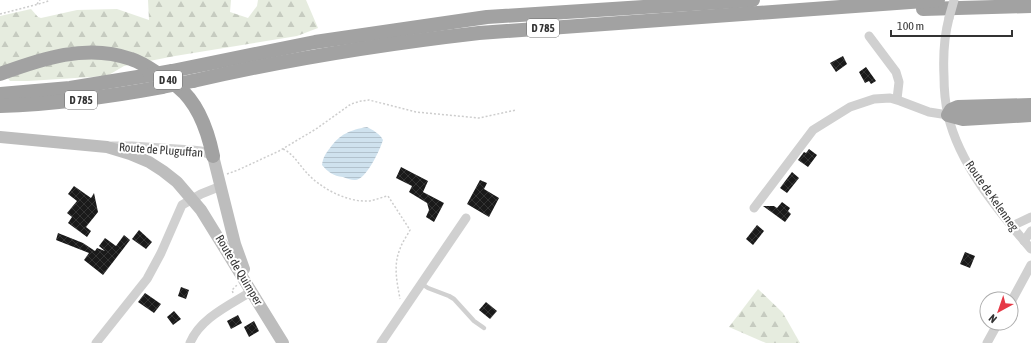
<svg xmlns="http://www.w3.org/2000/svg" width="1031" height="343" font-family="'Asap Condensed',sans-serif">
	<defs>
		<pattern id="forest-firs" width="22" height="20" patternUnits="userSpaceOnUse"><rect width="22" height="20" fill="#e6ecdf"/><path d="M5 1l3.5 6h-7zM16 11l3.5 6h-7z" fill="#c6cbc0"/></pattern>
		<pattern id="water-rules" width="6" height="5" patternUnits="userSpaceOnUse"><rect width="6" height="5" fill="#cfe2ee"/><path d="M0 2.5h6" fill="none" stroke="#b2c2cd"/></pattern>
		<pattern id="building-cross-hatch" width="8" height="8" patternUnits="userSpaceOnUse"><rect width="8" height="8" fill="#1a1a1a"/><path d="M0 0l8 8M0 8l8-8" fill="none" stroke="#333"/></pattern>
	</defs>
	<rect width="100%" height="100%" fill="#fff"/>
	<g fill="url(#forest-firs)">
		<path d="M148 0H231L230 12 248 18 257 6 258 0H306L318 28 297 36 175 56 124 66 107 76 28 81H10L0 68V16L31 9 38 17 41 18 77 10 117 9 149 20Z"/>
		<path d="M758 289 783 313 800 343H766L729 327Z"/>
	</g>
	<path fill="url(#water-rules)" d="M367 127C373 130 380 134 383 140 380 150 366 180 355 180 351 180 346 178 343 177 333 176 328 172 322 165 323 157 326 153 330 148 340 134 350 130 367 127Z"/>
	<g fill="url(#building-cross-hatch)">
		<path d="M843 56 847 64 836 72 830 63Z"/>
		<path d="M866 67 876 81 871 84 869 81 865 83 859 72Z"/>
		<path d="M809 149 817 155 808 167 798 160 804 152 806 153Z"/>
		<path d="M401 167 428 181 423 192 444 203 434 222 426 217 429 210 427 203 409 192 412 186 396 178Z"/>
		<path d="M792 172 799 178 787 193 780 188Z"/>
		<path d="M480 180 487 183 484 189 499 198 489 217 467 204Z"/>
		<path d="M74 186 91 198 94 193 98 212 86 227 91 231 87 237 68 223 72 217 67 213 77 201 68 194Z"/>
		<path d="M782 202 790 208 788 211 791 214 785 222 763 206H774L777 208Z"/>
		<path d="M757 225 764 231 753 245 746 239Z"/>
		<path d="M139 230 152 242 146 249 132 239Z"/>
		<path d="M58 233 83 243 95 251 97 248 105 251 99 246 105 238 116 246 124 235 130 240 103 275 84 260 89 253 56 240Z"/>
		<path d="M965 252 975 256 970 268 960 264Z"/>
		<path d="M181 287 189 290 186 299 178 296Z"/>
		<path d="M145 293 161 304 154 313 138 302Z"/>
		<path d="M486 302 497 311 490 319 479 310Z"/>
		<path d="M174 311 181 319 173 325 167 317Z"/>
		<path d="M238 315 242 323 231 329 227 321Z"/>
		<path d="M254 321 259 331 249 337 244 327Z"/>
	</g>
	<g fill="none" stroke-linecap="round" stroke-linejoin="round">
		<g stroke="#cdcdcd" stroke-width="1.5" stroke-dasharray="2 2" stroke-linecap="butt">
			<path d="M37 4 40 0"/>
			<path d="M0 14 46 2 50 0"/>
			<path d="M283 149C294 154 299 165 307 173 320 188 347 202 367 201 375 201 381 197 388 196L410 230C407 236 402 242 400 249 393 265 397 282 400 299"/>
			<path d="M227 174 238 170 279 151 316 129 351 104 361 101 369 100 416 112 479 118 516 110"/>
			<path d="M233 293 232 290 237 285"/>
		</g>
		<path stroke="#d0d0d0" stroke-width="4.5" d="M422 284 428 288 449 296 454 299 474 321 484 328"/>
		<g stroke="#d0d0d0" stroke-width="9">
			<path d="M949 18C944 37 943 56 944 76 944 89 945 102 948 115 959 164 999 212 1031 249"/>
			<path d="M869 36 896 72 899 82 897 99"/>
			<path d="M112 146H132L192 150 201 151 213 156"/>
			<path d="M754 208 813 130 850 107 874 99 890 98 900 101 929 112 948 115"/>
			<path d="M1012 226 1031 217"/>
			<path d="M1024 241 1031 231"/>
			<path d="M1011 302 1031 265"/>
			<path d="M96 343 147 279 161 253 182 205 201 194 221 186"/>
			<path d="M190 343C200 318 230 305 252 291"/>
			<path d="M381 343 466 218"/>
			<path d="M987 343 998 323"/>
		</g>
		<g stroke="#bdbdbd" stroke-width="12">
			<path d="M0 137 107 147 130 154 149 162 163 171 177 182 201 210 283 343"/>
			<path d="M213 156 235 244 244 269"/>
		</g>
		<g stroke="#a2a2a2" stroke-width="14">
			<path d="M923 9 1031 6"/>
			<path d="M172 71 315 42 487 17 753 0"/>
			<path d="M0 74C41 59 87 43 131 59 141 62 151 69 160 75 166 79 172 82 178 87 198 103 208 132 213 156"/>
			<path d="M193 81C288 59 383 44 479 33L938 0"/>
			<path d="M0 94 70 88 150 75"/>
			<path d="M1031 105 958 107 951 110 948 115 963 119 1031 115"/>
			<path d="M0 106C55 104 108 97 162 87"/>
		</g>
		<path stroke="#d0d0d0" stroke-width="9" d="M949 18 954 0"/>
		<g stroke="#a2a2a2" stroke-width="14">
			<path d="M150 75 172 71"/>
			<path d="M162 87 193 81"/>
		</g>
	</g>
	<g text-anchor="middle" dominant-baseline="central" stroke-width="4" stroke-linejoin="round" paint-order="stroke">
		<g fill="#fff" stroke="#707070" stroke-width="1">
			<rect x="527" y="19" width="32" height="18" rx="3"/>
			<rect x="154" y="71" width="28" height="18" rx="3"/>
			<rect x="65" y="91" width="32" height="18" rx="3"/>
		</g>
		<g font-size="11" font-weight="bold" fill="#333">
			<text x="543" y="28">D 785</text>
			<text x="168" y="80">D 40</text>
			<text x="81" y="100">D 785</text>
		</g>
		<g font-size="12" fill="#333" stroke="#fff">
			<text transform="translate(161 150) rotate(4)">Route de Pluguffan</text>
			<text transform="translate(992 196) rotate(55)">Route de Kelenneg</text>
			<text transform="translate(239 270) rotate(59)">Route de Quimper</text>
		</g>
	</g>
	<g transform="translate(999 311) rotate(220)"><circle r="19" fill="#ffffff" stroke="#adadad"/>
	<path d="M0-3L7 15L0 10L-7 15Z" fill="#e63946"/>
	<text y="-6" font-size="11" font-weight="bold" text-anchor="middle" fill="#333333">N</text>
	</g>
	<path d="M891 30v6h121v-6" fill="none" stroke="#333333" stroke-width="2"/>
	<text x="897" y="30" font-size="12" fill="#333333" stroke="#ffffff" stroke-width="3" paint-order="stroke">100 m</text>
</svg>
